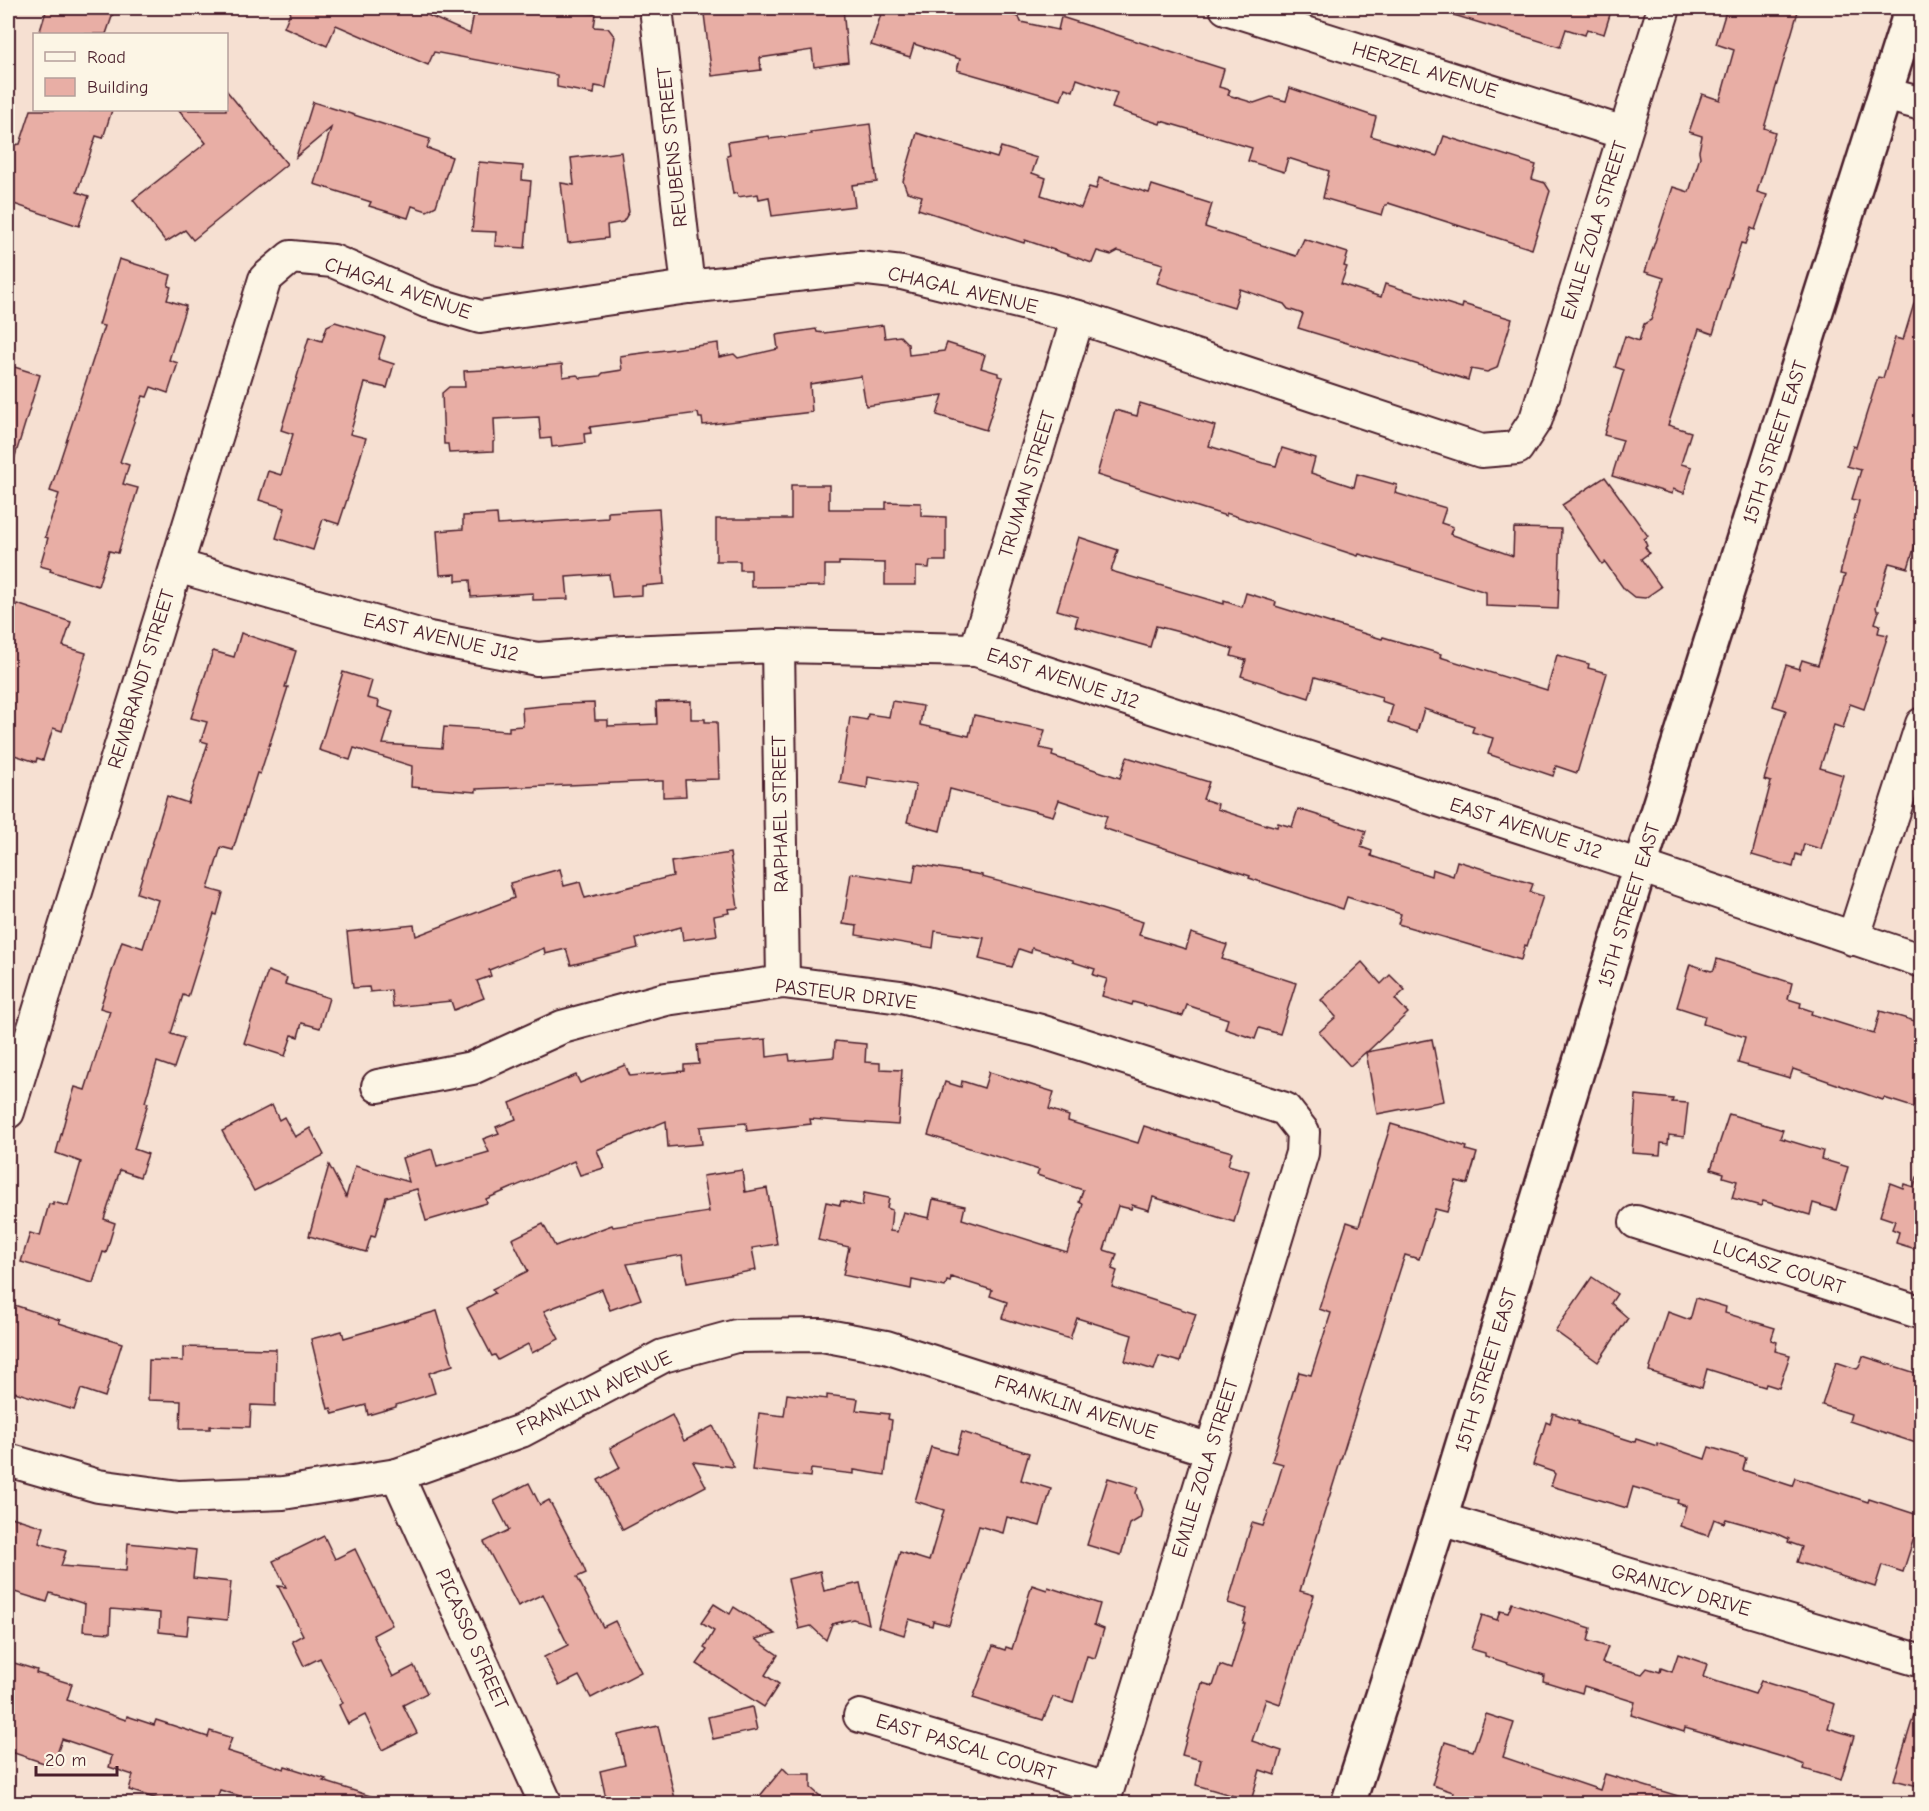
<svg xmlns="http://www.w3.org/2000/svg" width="1929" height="1811" font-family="'Comic Neue',sans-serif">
	<rect width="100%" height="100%" fill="#f6e0d2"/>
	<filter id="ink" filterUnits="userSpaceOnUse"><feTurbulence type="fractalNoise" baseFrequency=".0167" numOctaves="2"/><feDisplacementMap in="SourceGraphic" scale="12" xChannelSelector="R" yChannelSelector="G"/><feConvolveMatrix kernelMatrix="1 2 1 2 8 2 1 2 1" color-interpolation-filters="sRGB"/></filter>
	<g filter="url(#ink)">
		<g fill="#e8aea5" stroke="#4a1f2b" stroke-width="1.5">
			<path d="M47 8H115L106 34H39Z"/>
			<path d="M292 8H427L425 14 470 34 475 8H562L596 14 594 27 608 28 615 37 606 88 595 86 594 94 557 87V75L434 52 428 65 336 25 327 46 284 27Z"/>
			<path d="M712 8H843L848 62 814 67 812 50 760 58 761 70 712 76 704 14 709 13Z"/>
			<path d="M883 8H1006L1004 13 1019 17 1021 22 1058 30 1061 17 1224 69 1219 87 1230 90 1228 95 1254 103 1271 97 1286 101 1290 88 1376 117 1371 136 1437 156 1444 136 1536 165 1532 179 1545 183 1550 191 1532 249 1388 203 1387 205H1385L1382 215 1323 198 1329 171 1288 158 1284 172 1248 161 1252 148 1161 121 1160 124 1112 108 1117 93 1077 79 1073 91 1065 88 1061 100 957 70 960 59 914 44 910 57 871 45Z"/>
			<path d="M1448 8H1612L1604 34 1587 29 1585 35 1566 29 1560 47 1447 13Z"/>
			<path d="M1727 8H1799L1764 128 1775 132 1757 192 1767 195 1755 230 1751 228 1745 244 1741 243 1713 334 1699 329 1668 425 1691 432 1681 464 1692 467 1684 493 1673 489 1672 494 1612 476 1623 440 1604 435 1624 370 1615 367 1625 336 1639 341 1644 324 1651 320 1664 278 1645 272 1673 187 1689 192 1700 157 1699 151 1702 136 1689 132 1702 94 1720 100 1734 50 1716 44Z"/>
			<path d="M226 90 287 164 193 240 185 230 166 242 133 200 206 143 179 110H226Z"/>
			<path d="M313 102 430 139 427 148 452 157 436 206 427 211 412 206 408 218 369 206 371 202 314 184 331 128 296 157Z"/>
			<path d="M31 110H112L103 138 96 136 77 192 89 196 79 226 8 202V146L20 144Z"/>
			<path d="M870 124 877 182 852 185 855 206 772 216 769 197 759 199 758 194 738 197 737 193 733 194 727 156 730 155 728 142 769 136 770 139 811 134 810 132Z"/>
			<path d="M917 133 997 158 1001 147 1037 158 1032 173 1046 178 1041 195 1081 208 1089 187 1096 189 1099 178 1149 193 1152 185 1212 204 1205 227 1296 256 1304 239 1348 253 1344 266 1347 267 1341 284 1381 297 1385 284 1462 308 1463 304 1512 319 1497 368 1487 372 1471 369 1468 380 1298 328 1303 314 1288 309 1284 304 1240 289 1234 307 1157 283 1163 264 1118 251 1111 255 1097 251 1092 263 1025 240 1024 243 918 209 922 196 907 192 903 181Z"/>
			<path d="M621 152 629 212 623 222 607 225 608 238 568 243 561 183 574 185 571 158Z"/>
			<path d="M479 162 523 166 522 180 531 181 525 248 495 246 496 232 472 231Z"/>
			<path d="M119 259 171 275 168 286 171 287 167 300 186 306 169 360 178 363 168 393 151 387 147 397 143 396 120 462 129 465 123 484 138 488 118 553 109 551 98 586 50 571 51 569 40 566 48 538 45 537 59 494 50 491 104 326 99 325Z"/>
			<path d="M1916 297 1922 298V523L1908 568 1889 563 1876 607 1877 611H1879L1875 623 1880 625 1878 633 1888 635 1864 709 1850 704 1843 728 1834 725 1820 768 1843 775 1821 849 1804 844 1801 856 1796 854 1793 867 1752 855 1771 782 1764 780 1786 710 1773 706 1786 665 1799 669 1802 660 1818 665 1845 575 1840 574 1859 501 1852 499 1861 470 1847 466 1853 446 1856 447 1878 377 1883 378 1895 338 1903 340Z"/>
			<path d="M335 322 385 337 378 359 394 364 387 388 365 383 350 434 366 438 355 475 339 524 323 519 313 550 276 538 285 508 259 500 268 471 281 475 293 434 281 430 309 337 322 341 327 326Z"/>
			<path d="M883 325 885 338 900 336 908 344 909 355 944 351 947 343 985 355 981 368 998 373V376L1003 377 986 430 937 415 943 395 866 406 861 376 810 384 812 412 703 425 702 418H699L698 413 590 427 591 433 584 434 585 443 552 447 551 438 541 439 539 417 494 419 495 441 493 442V451L449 453 448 444H444L442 393 449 387H465L464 371 505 369V370L562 364 563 377 577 375 581 378 600 376 603 373 622 370 620 356 718 343 719 357 734 354 738 358 778 349 776 335 816 329 817 332 824 333Z"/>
			<path d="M8 365 40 375 13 463 8 462Z"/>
			<path d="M1140 403 1215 426 1209 446 1263 463 1276 466 1282 448 1315 458 1311 473 1354 487 1357 474 1397 485 1395 493 1446 508 1441 523 1453 527 1450 534 1513 556 1514 528 1561 529 1558 609 1486 606V592L1359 554 1358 556 1226 513V516L1097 475 1115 410 1137 416Z"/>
			<path d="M1605 477 1648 536 1644 539 1647 546 1645 547 1649 553 1641 559 1661 587 1645 598 1634 597 1624 589 1605 562 1602 564 1562 505Z"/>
			<path d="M791 485H829V509H886V502L921 503V516L946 517V561H930L929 568 916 567V585H885V563L839 562V565H825V586L751 587V570H740V561H716V519H791Z"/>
			<path d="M659 509 664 584 642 586V595L612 597 609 574 566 577 568 599 533 600V593L471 597 470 580 456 581V574L440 575 437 531 463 529V516L497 514 498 525 608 518V512Z"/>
			<path d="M1079 537 1118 550 1111 571 1224 604V601L1242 607 1246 593 1276 602 1275 606 1382 639 1383 637 1441 654 1440 657 1547 690 1557 655 1589 664 1588 668 1607 673 1577 773 1556 766 1553 776 1488 754 1493 738 1472 732 1474 726 1424 709 1417 732 1388 722 1393 705 1381 701 1382 697 1315 677 1309 698 1241 676 1246 660 1231 656 1233 649 1183 633 1156 626 1150 647 1075 626 1078 616 1057 610Z"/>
			<path d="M17 604 71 622 63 646 86 653 62 731 53 728 43 760 37 758 36 762 8 753V634Z"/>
			<path d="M241 633 296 651 285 687H288L260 774 257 773 233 850 221 847 208 889 223 893 217 915 214 914 188 997 183 995 171 1034 184 1038 174 1068 157 1062 145 1102 148 1103 134 1149 148 1154 140 1177 120 1170 104 1219 115 1223 106 1253 103 1252 93 1283 21 1262 30 1233 40 1236 49 1204 53 1205V1202L68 1206 81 1162 56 1153 66 1116 75 1087 85 1090 110 1011 100 1008 122 941 143 948 158 900 137 893 167 796 188 803 208 743 201 741 207 722 191 718 213 651 234 657Z"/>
			<path d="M343 672 372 681 367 698 379 701 378 707 393 712 383 744 442 748 444 727 509 731V727L523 726 522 708 563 704 594 703 595 720H608V726L657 724 656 702 691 701V719H705V722H717L719 779 685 780 686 796 663 797V781H659L476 789V792L411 787 412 766 354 748 350 760 319 750Z"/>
			<path d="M892 701 923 706 920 725 969 736 974 715 1045 730 1040 748 1053 751 1052 756 1120 778 1127 757 1209 782 1203 799 1218 804 1217 809 1266 825V824L1277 827 1278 823 1292 827 1298 809 1336 821 1366 831 1361 847 1372 851 1371 856 1431 876 1432 869 1453 876 1457 861 1533 884 1530 892 1543 896 1527 946 1525 945 1521 960 1398 924 1401 914 1347 897 1343 909 1249 878 1250 876 1103 828 1107 816 1059 800 1053 816 950 789 940 831 907 822 916 785 868 777 867 788 840 783 850 717 867 720 868 714 889 717Z"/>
			<path d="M730 853 738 908 728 909 729 913 714 916 717 935 683 940 681 927 636 939 638 948 571 965 566 949 545 954 544 948 489 970 491 976 477 981 484 998 454 1010 451 1001 393 1007 391 990 370 992 369 987 353 988 347 932 414 925 416 936 514 898 510 883 560 869 564 886 580 882 585 898 673 876 671 862Z"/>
			<path d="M916 864 982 875V877L1085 904 1143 922 1139 935 1186 949 1191 933 1227 945 1222 959 1296 983 1280 1034 1259 1028 1255 1039 1225 1029 1228 1019 1187 1005 1183 1016 1133 1002 1132 1005 1102 996 1107 979 1093 975 1095 969 1073 962V960L1032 948 1031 953 1019 949 1012 967 979 959 984 938 935 931 933 948 856 935 857 926 843 924 851 873 913 883Z"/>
			<path d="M1717 959 1792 983 1788 999 1801 1003 1800 1007 1812 1011 1811 1014 1874 1034 1880 1011 1922 1023V1110L1884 1098 1883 1100 1793 1069 1790 1078 1738 1063 1745 1037 1703 1024 1705 1016 1677 1007 1690 964 1711 971 1714 970Z"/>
			<path d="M1362 962 1381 984 1390 975 1405 990 1395 999 1408 1013 1367 1052 1432 1039 1444 1101 1377 1114 1366 1052 1350 1066 1319 1032 1336 1017 1321 1000Z"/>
			<path d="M268 971 287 978 285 984 329 998 320 1028 302 1023 298 1037 292 1035 285 1056 244 1043Z"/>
			<path d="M766 1039 767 1057 789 1054 790 1061 834 1057 835 1041 866 1044 865 1062 880 1063V1069L902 1070 898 1125 810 1119 811 1124 747 1131 746 1123 700 1127 702 1144 668 1147 666 1121 597 1150 604 1168 580 1175 574 1161 486 1199 487 1203 426 1221 417 1189 386 1197 375 1237 371 1236 366 1252 309 1236 329 1165 346 1197 355 1166 409 1182 402 1158 432 1149 437 1167 489 1152 483 1139 499 1133 496 1127 516 1119 510 1103 576 1075 580 1083 625 1065 630 1076 684 1071V1065L699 1064 697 1045Z"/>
			<path d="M989 1072 1054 1092 1049 1109 1069 1116 1068 1121 1138 1143 1144 1126 1203 1145V1144L1232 1152 1228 1165 1249 1171 1234 1222 1153 1197 1149 1210 1132 1205 1131 1209 1118 1206 1104 1250 1117 1254 1112 1269 1117 1271 1112 1287 1196 1314 1180 1362 1159 1356 1154 1370 1125 1361 1132 1335 1077 1318 1070 1339 1002 1318 1007 1302 990 1296 992 1290 951 1277 950 1282 947 1281 945 1287 912 1280 911 1289 843 1275 849 1247 818 1240 826 1202 840 1205 841 1201 862 1206 864 1193 889 1198 887 1208 892 1210 890 1231 897 1232 903 1212 929 1218 933 1199 965 1206 962 1219 1067 1252 1083 1204 1079 1202 1083 1190 1037 1175 1039 1170 928 1135 945 1082 961 1087 962 1081 984 1088Z"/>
			<path d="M1636 1095 1673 1099 1672 1102 1688 1103 1684 1137 1669 1135 1668 1144 1661 1143 1660 1155 1632 1153Z"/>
			<path d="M272 1105 279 1120 284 1117 295 1137 310 1128 324 1155 254 1191 222 1131Z"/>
			<path d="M1729 1114 1783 1130 1780 1138 1823 1151 1821 1159 1848 1167 1836 1210 1813 1203 1810 1215 1763 1201 1761 1206 1732 1198 1737 1181 1723 1177 1724 1173 1711 1169Z"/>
			<path d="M1391 1124 1467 1147 1466 1150 1477 1153 1468 1184 1456 1181 1447 1212 1435 1209 1419 1259 1405 1255 1400 1270 1300 1591 1314 1595 1280 1704 1266 1699 1252 1741 1282 1751 1275 1775 1260 1770 1251 1801 1196 1785 1201 1760 1182 1755 1202 1683 1213 1686 1220 1665 1231 1669 1245 1623H1243L1247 1609 1228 1603 1252 1523 1263 1526 1271 1504 1283 1464 1272 1461 1299 1372 1311 1375 1331 1313 1319 1309 1328 1280 1347 1222 1359 1226Z"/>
			<path d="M742 1170 745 1192 767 1188 777 1244 752 1248 756 1270 687 1283 682 1255 627 1264 641 1299 610 1310 602 1289 544 1311 559 1339 532 1353 528 1344 498 1360 495 1355 492 1356 467 1308 495 1293 492 1289 528 1271 512 1239 543 1224 555 1246 612 1225 613 1227 709 1212 703 1176Z"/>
			<path d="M1917 1177 1922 1178V1251L1896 1243 1899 1232 1892 1229 1895 1221 1880 1216 1890 1183 1903 1188 1904 1184 1914 1187Z"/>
			<path d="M1592 1277 1617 1294 1611 1303 1628 1318 1598 1362 1555 1331Z"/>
			<path d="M1696 1298 1726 1307 1725 1313 1775 1328 1771 1340 1777 1342 1775 1351 1790 1355 1779 1388 1766 1384 1765 1387 1707 1369 1702 1388 1649 1371 1668 1312 1690 1320Z"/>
			<path d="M8 1303 60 1320 59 1323 122 1343 105 1397 81 1389 74 1410 8 1390Z"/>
			<path d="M437 1311 453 1365 429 1373 435 1393 396 1405V1407L368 1415 366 1405 333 1414 331 1408 328 1409 311 1339 342 1331 344 1338Z"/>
			<path d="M183 1347 276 1349 275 1406 251 1405 250 1427 210 1426V1429H180L181 1401 148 1400 149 1360 183 1361Z"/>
			<path d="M1863 1356 1922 1375V1445L1849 1421 1851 1414 1822 1405 1836 1362 1857 1369 1859 1367Z"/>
			<path d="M787 1394 827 1399V1395L858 1399 856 1410 889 1414 888 1419 892 1420 885 1475 854 1470V1474L811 1469 810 1477 752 1470 759 1413 784 1416Z"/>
			<path d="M1553 1413 1579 1422 1578 1424 1635 1442 1636 1439 1657 1446V1443L1705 1459 1709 1447 1746 1458 1743 1470 1792 1486 1795 1478 1868 1502 1869 1499 1921 1516 1903 1572 1882 1565 1875 1587 1797 1562 1802 1547 1788 1542 1789 1539 1776 1533 1726 1519 1724 1523 1714 1519 1708 1536 1680 1526 1686 1506 1677 1503 1678 1500 1633 1487 1627 1508 1551 1486 1555 1474 1553 1472 1533 1465 1546 1422 1550 1424Z"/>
			<path d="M672 1415 684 1441 713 1426 734 1467 693 1462 706 1486 623 1530 598 1480 620 1468 610 1448Z"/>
			<path d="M962 1432 1029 1453 1021 1480 1051 1489 1040 1526 1007 1517 1003 1533 979 1526 949 1625 933 1621 932 1626 909 1619 904 1635 878 1627 900 1552 929 1561 944 1510 915 1501 931 1447 956 1454Z"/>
			<path d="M1108 1478 1138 1487 1136 1493 1142 1510 1140 1518 1130 1524 1121 1555 1087 1545Z"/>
			<path d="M529 1483 540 1505 549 1500 582 1563 586 1573 577 1577 603 1627 615 1621 641 1672 591 1698 579 1676 559 1686 544 1657 568 1645 543 1594 518 1606 484 1542 509 1530 494 1501Z"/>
			<path d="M8 1516 44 1527 39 1543 66 1551 61 1566 126 1571 128 1543 196 1550 193 1578 231 1582 227 1620 189 1616 187 1635 159 1632 160 1613 111 1609 110 1633 83 1631 85 1604 50 1593 47 1602 8 1590Z"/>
			<path d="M324 1536 335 1559 355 1549 392 1625 373 1635 393 1677 414 1666 427 1693 403 1705 417 1733 382 1750 365 1715 348 1724 339 1705 343 1703 320 1658 304 1666 292 1641 303 1635 278 1586 286 1587 273 1561Z"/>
			<path d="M820 1571 824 1591 860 1583 869 1624 853 1619 832 1624 826 1640 811 1626 799 1629 788 1579Z"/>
			<path d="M1032 1585 1047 1590 1048 1587 1100 1604 1094 1625 1104 1629 1095 1658 1087 1656 1073 1703 1053 1697 1043 1720 973 1698 993 1646 1005 1650 1006 1647 1012 1649Z"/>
			<path d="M1512 1603 1591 1628 1588 1641 1608 1647 1602 1663 1642 1674 1647 1668 1660 1672 1661 1668 1672 1672 1678 1654 1707 1664 1703 1677 1755 1694 1761 1681 1835 1704 1828 1728 1854 1736 1841 1780 1804 1769 1805 1765 1789 1759 1685 1728 1684 1732 1631 1715 1635 1702 1584 1686 1582 1693 1543 1681 1544 1675 1485 1656V1653L1471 1649 1482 1615 1497 1620 1500 1611 1508 1613Z"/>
			<path d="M714 1604 730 1614 734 1607 776 1634 755 1639 778 1655 765 1675 779 1684 764 1707 697 1664 707 1650 704 1648 714 1631 701 1623Z"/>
			<path d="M11 1662 37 1670 36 1673 72 1684 67 1700 126 1720 127 1716 154 1725 156 1720 208 1737 210 1731 232 1738 227 1751 284 1769 285 1766 326 1779 323 1781 380 1799 379 1803H263L220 1790 215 1803H170L129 1790 133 1775 109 1767 112 1756 62 1739 53 1766 8 1751V1674Z"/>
			<path d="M752 1707 757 1730 713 1739 708 1717Z"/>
			<path d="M1916 1708 1922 1709V1787L1894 1780Z"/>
			<path d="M1486 1714 1514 1723 1503 1757 1600 1790 1605 1774 1685 1798V1803H1451L1453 1792 1432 1785 1445 1742 1473 1751Z"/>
			<path d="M658 1726 676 1803H607L600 1771 625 1765 618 1735Z"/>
			<path d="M783 1768 789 1774H811V1788L828 1803H754Z"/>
		</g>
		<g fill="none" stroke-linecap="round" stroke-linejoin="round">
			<g stroke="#4a1f2b" stroke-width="36">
				<g id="street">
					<path d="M656 8 688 287"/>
					<path d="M1226 8 1624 133"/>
					<path d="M1885 94 1922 104"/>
					<path d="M177 566 429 638 537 659 625 652 778 646 976 650 1583 847 1922 961"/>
					<path d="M778 646 783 982"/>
					<path d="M976 650 1078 317"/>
					<path d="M1853 939 1922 724"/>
					<path d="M378 1086 472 1068 562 1027 666 999 783 982 901 997 1037 1030 1285 1109 1303 1132 1302 1153 1103 1804"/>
					<path d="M8 1112 265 279 291 257 333 261 426 301 480 317 688 287 859 268 902 273 1078 317 1481 451 1517 448 1536 419 1664 8"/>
					<path d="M1636 1222 1922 1313"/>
					<path d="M8 1460 98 1486 179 1497 283 1493 397 1475 521 1431 663 1356 736 1336 822 1335 886 1347 1210 1450"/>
					<path d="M397 1475 546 1804"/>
					<path d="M1440 1519 1922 1661"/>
					<path d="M860 1716 1107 1789"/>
				</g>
			</g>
			<g stroke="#4a1f2b" stroke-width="38">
				<path id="secondary" d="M1348 1804 1440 1519 1640 866 1912 8"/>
			</g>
			<use href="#street" stroke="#fcf5e5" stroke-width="32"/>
			<use href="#secondary" stroke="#fcf5e5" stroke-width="33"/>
		</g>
	</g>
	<g text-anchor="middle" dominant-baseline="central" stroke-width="4.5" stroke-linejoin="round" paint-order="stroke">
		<g font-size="20" fill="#4a1f2b" stroke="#fcf5e5">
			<text transform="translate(1425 70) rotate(17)">HERZEL AVENUE</text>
			<text transform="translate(672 147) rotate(-96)">REUBENS STREET</text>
			<text transform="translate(1594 230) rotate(-73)">EMILE ZOLA STREET</text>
			<text transform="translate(398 288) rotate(19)">CHAGAL AVENUE</text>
			<text transform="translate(963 290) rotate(13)">CHAGAL AVENUE</text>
			<text transform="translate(1775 442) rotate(-72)">15TH STREET EAST</text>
			<text transform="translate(1027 484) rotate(-73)">TRUMAN STREET</text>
			<text transform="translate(441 637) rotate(13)">EAST AVENUE J12</text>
			<text transform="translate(1063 678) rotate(18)">EAST AVENUE J12</text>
			<text transform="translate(141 679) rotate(-73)">REMBRANDT STREET</text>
			<text transform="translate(780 814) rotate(-91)">RAPHAEL STREET</text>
			<text transform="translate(1526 828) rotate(18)">EAST AVENUE J12</text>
			<text transform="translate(1629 905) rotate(-73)">15TH STREET EAST</text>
			<text transform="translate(846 994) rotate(7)">PASTEUR DRIVE</text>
			<text transform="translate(1779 1267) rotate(18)">LUCASZ COURT</text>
			<text transform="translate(1486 1370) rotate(-73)">15TH STREET EAST</text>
			<text transform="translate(594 1393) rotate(-26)">FRANKLIN AVENUE</text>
			<text transform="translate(1076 1407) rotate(18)">FRANKLIN AVENUE</text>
			<text transform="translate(1205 1468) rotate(-73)">EMILE ZOLA STREET</text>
			<text transform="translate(1681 1590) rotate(16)">GRANICY DRIVE</text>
			<text transform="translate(472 1639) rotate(66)">PICASSO STREET</text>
			<text transform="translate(966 1747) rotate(17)">EAST PASCAL COURT</text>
		</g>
	</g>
	<rect width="1929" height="1811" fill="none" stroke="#fcf5e5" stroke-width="30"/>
	<rect x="15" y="15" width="1899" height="1781" fill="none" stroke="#4a1f2b" stroke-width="2" filter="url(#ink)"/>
	<rect x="33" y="33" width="195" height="78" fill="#fcf5e5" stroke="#b59f9b" stroke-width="1.5"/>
	<rect x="45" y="52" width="30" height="9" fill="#fcf5e5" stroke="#b59f9b" stroke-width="1.5"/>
	<text x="87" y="63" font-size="18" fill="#4a1f2b">Road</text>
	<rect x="45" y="78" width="30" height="18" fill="#e8aea5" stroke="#b59f9b" stroke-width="1.5"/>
	<text x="87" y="93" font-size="18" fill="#4a1f2b">Building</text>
	<path d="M36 1766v9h81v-9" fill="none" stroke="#4a1f2b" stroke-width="3"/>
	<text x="45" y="1766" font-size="18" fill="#4a1f2b" stroke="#fcf5e5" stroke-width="4.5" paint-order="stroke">20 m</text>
</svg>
